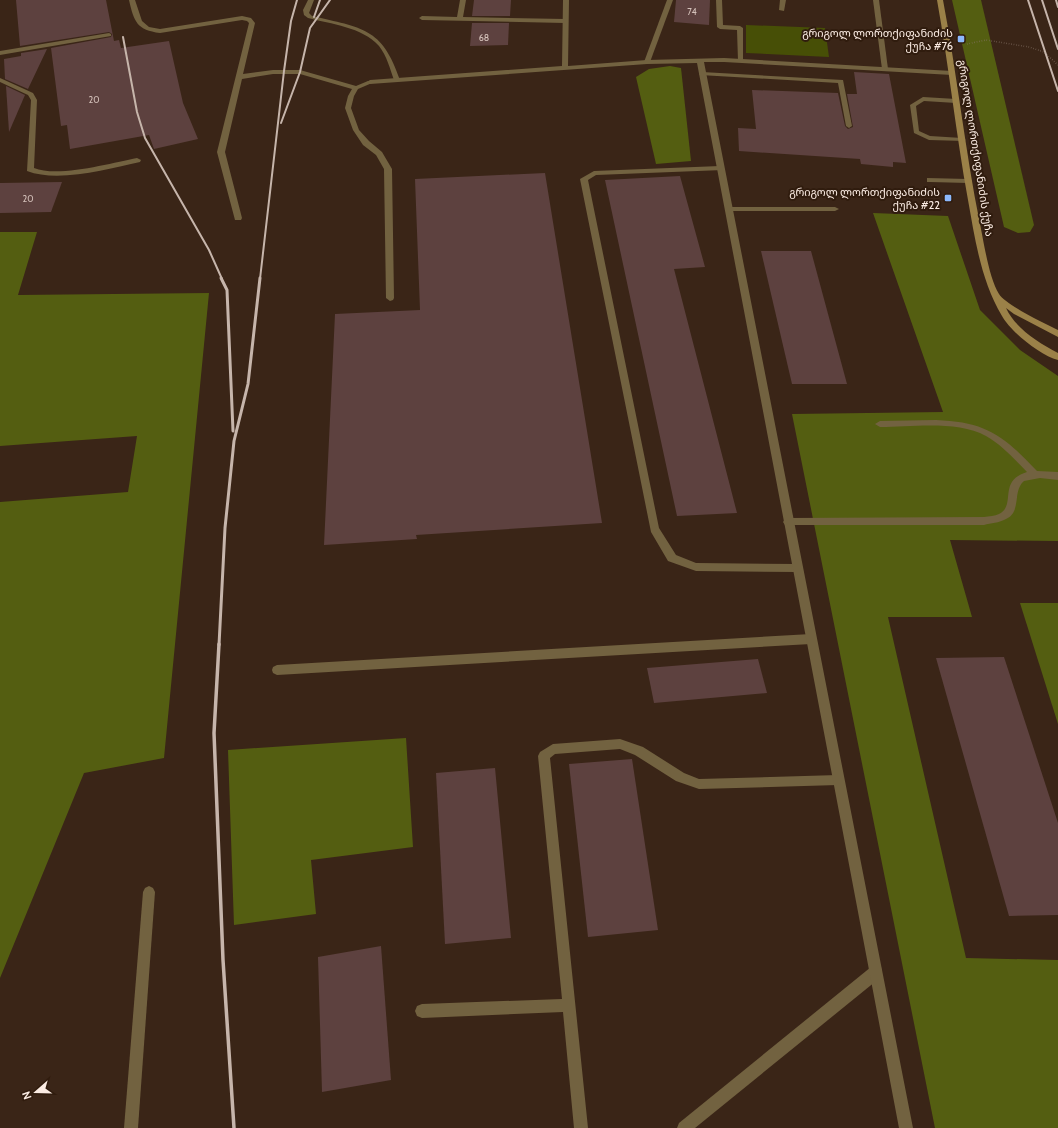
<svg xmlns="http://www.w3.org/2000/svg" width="1058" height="1128" font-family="Cabin,'Noto Sans Georgian',sans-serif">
	<rect width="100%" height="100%" fill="#3a2517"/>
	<path fill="#474f06" d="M746 25 825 28 829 57 746 53Z"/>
	<g fill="#545e11">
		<path d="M952 0H981L1034 225 1030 232 1018 233 1004 227Z"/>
		<path d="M670 66 681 68 691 161 656 164 636 77 649 69Z"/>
		<path d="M873 213 948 216 980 310 1020 350 1058 376V541L950 540 972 617H888L966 958 1058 960V1128H935L792 414 943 412Z"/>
		<path d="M0 232H37L18 295 209 293 164 758 84 773 0 978V502L128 492 137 436 0 446Z"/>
		<path d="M1020 603H1058V724Z"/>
		<path d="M406 738 413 847 311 860 316 914 234 925 228 750Z"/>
	</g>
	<g fill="#5d413f">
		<path d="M16 0H106L114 41 119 40 121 48 169 41 183 103 198 139 154 149 149 135 70 149 67 125 61 126 51 48 111 37 112 34 109 32 20 46Z"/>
		<path d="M474 0H511L510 16H472Z"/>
		<path d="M676 0H710L709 25 674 22Z"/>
		<path d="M472 23H509L508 45 470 46Z"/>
		<path d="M47 49 28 89 5 79 4 59 21 56V53Z"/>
		<path d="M854 72 889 74 906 163 893 162V167L861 164 860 159 739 151 738 128 756 129 752 90 838 93 845 126 848 129 853 127 847 94H857Z"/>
		<path d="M6 86 25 95 9 132Z"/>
		<path d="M545 173 602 523 416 535 417 539 324 545 335 314 420 310 415 179Z"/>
		<path d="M680 176 705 267 674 269 737 513 677 516 605 180Z"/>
		<path d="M62 182 51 212 0 213V183Z"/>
		<path d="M761 251H811L847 384H792Z"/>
		<path d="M1004 657 1058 823V915L1009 916 936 658Z"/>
		<path d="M758 659 767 693 654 703 647 668Z"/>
		<path d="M632 759 658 930 588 937 569 764Z"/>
		<path d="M495 768 511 938 445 944 436 773Z"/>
		<path d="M381 946 391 1080 322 1092 318 957Z"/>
	</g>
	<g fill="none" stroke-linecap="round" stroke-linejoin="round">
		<path stroke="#857266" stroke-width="1.5" stroke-dasharray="0.5 2" stroke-linecap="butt" d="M967 44 986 40 1029 47 1044 52 1058 65"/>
		<g fill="#726240" fill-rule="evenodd">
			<path d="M129 0H135L142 21 149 27 160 29 242 16 251 18 255 23 243 74 273 70H300L356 86 368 81H372V83L358 89 354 96 351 108 359 130 369 141 382 152 392 169 394 298 393 300 390 301 386 298 384 169 376 155 363 145 353 130 345 108 348 96 352 89 300 74H273L242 79 225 152 242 218 241 220H235L217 152 249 23 247 21 242 20 160 33C137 30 134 22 129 0Z"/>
			<path d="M308 0H314L309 13 312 16C362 28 382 27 400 80L399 81 394 80C390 69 387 56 379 46 362 27 331 24 308 18L304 15 303 10Z"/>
			<path d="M460 0H466L463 17 565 19 568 21 565 23 422 20 419 18 422 16 457 17Z"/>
			<path d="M667 0H673L650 62 645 63 644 62Z"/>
			<path d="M716 0H722L723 25 740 26 743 28V62L738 61 737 30 720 29 717 27Z"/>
			<path d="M780 0H786L784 11 779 10Z"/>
			<path d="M873 0H879L888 69 885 71 882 69Z"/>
			<path d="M109 33 111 34V36L0 55V51Z"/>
			<path d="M702 72 843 80 852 126 849 128 846 126 838 83 700 75 699 74Z"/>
			<path d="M0 78 33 93 37 100 34 168C58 178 111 163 137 158L141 160 140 162C108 169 58 183 27 171L31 100 28 95 0 82Z"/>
			<path d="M923 97 956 99 959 101 956 103 924 101 916 106 919 131 930 136 962 138 966 140 964 141 929 140 914 133 910 105Z"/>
			<path d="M720 166H723V170L596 175 588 180 659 528 676 555 696 563 797 564 801 565 802 568 801 571 797 572 696 571 668 561 651 532 580 179 594 171Z"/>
			<path d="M927 178 968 179 972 181 968 183 930 182H927Z"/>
			<path d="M725 207H835L839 209 835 211H725Z"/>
			<path d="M936 420C986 422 1003 435 1037 471L1058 472V480L1040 478 1024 481C1012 491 1022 512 1006 519 999 523 991 523 984 525H785L783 522 785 519 788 518 984 517C989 516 995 516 999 514 1017 505 997 481 1027 472 1014 459 1002 445 986 436 957 420 912 427 880 427L875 424 880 421Z"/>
			<path d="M811 634 815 636 816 639 815 642 811 644 277 675 273 673 272 670 273 667 277 665Z"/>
			<path d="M620 739 643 747 684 773 699 779 838 775 842 776 844 780 842 784 838 785 699 789 676 781 635 755 620 749 555 754 550 758 588 1128H574L563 1012 422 1018 417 1016 415 1011 417 1006 422 1004 562 999 538 756 540 752 553 744Z"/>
			<path d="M149 886 153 888 155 892 138 1128H124L143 892 145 888Z"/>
			<path d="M876 966 881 967 882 972 881 977 695 1128H677L679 1123 871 967Z"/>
		</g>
		<path fill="#726240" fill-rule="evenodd" d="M563 0H569L568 66 647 60 724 58 952 71 955 73 952 75 724 62H704L913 1128H899L697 63 647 64 370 84 367 82 370 80 562 66Z"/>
		<path fill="#9b8148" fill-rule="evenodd" d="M937 0H943C957 74 965 150 980 224 984 243 989 278 999 294 1006 305 1045 324 1058 330V337L1014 314 1006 308C1016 329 1038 342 1058 353V360C1040 355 1011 332 1002 316 981 281 975 239 968 200 956 134 949 67 937 0Z"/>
		<g stroke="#c6b5ab" stroke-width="2">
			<path d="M1028 0 1058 91"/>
			<path d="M1042 0 1058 49"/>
			<path d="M1056 0 1058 7"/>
			<path d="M314 17 320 0"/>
			<path d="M123 37 137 112 145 138 209 250 222 279"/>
			<path d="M281 123 300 72 310 28 330 0"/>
			<path d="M260 279 284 71 291 21 297 0"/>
		</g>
		<g stroke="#c6b5ab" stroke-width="3">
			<path d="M221 278 227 290 233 431"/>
			<path d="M219 645 225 528 234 441 248 384 260 278"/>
		</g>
		<path stroke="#c6b5ab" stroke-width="3.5" d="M219 644 214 733 223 960 234 1128"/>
	</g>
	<g fill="#8db9fc" stroke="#301c0e" stroke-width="1.5">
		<rect x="957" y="35" width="8" height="8" rx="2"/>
		<rect x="944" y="194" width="8" height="8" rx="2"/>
	</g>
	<g text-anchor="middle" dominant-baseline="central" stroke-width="4" stroke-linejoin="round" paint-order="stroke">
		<g font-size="9" fill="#d4c1ba">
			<text x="692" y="11">74</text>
			<text x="484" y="37">68</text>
			<text x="94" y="99">20</text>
			<text x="28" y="198">20</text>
		</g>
		<g font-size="11" fill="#fbece3" stroke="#301c0e" text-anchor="end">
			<text x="953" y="33">გრიგოლ ლორთქიფანიძის<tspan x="953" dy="13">ქუჩა #76</tspan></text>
			<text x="940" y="192">გრიგოლ ლორთქიფანიძის<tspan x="940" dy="13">ქუჩა #22</tspan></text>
		</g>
		<g font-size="11" fill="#fbece3" stroke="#301c0e">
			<text transform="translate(976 148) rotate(81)">გრიგოლ ლორთქიფანიძის ქუჩა</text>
		</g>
	</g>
	<g transform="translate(36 1092) rotate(250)" stroke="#301c0e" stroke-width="3" paint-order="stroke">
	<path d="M0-3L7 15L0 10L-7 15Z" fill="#fbece3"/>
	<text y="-6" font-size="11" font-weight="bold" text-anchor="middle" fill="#fbece3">N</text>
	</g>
</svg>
